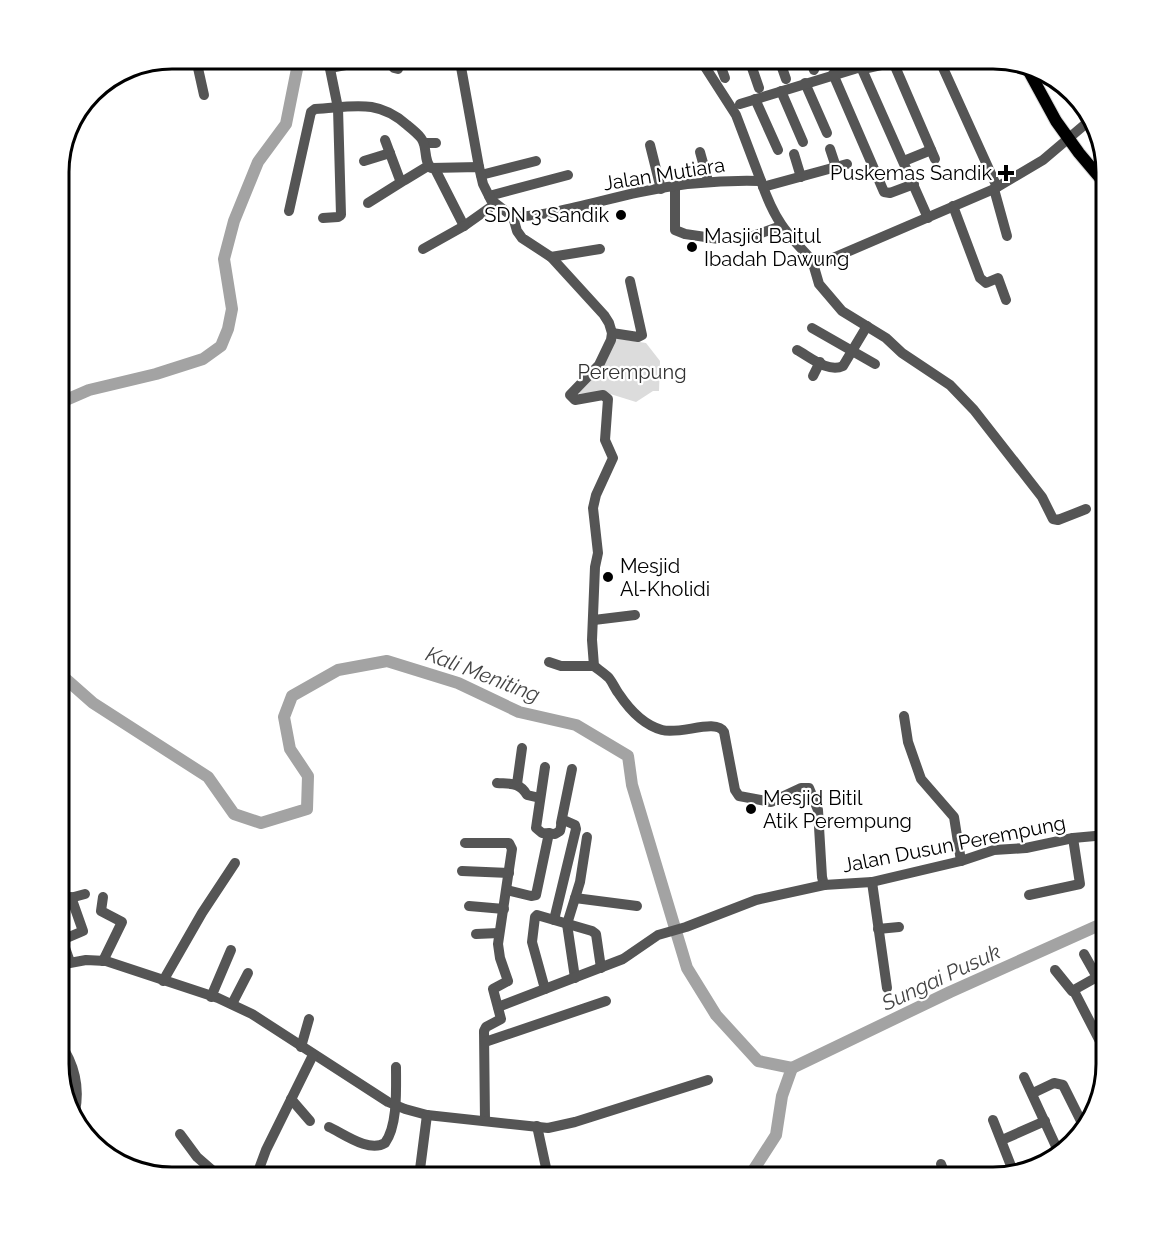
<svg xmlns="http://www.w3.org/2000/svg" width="1165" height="1236" font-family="Raleway,sans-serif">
	<rect width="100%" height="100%" fill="#fff"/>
	<path fill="#dcdcdc" d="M614 338 646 343 660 361 659 391H653L636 402 604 392 574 394C599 375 603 367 614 338Z"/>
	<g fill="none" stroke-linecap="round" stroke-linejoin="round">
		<g stroke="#a3a3a3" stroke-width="12">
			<path d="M59 403 89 390 156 374 203 359 221 346 228 329 232 309 224 259 234 221 258 162 286 124 299 59"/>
			<path d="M59 673 93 703 208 777 234 814 261 823 307 809 308 776 290 749 284 717 292 696 338 670 387 661 458 683 519 712 576 725 628 756 632 785 687 968 716 1015 758 1061 792 1068 782 1096 776 1135 749 1177"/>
			<path d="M792 1068 950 992 1106 922"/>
		</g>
		<g stroke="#dbdbdb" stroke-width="14">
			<path id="major" d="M1026 66 1056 121 1079 153 1106 185"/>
		</g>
		<g stroke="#555" stroke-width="10">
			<path d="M196 59 204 95"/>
			<path d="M386 59 394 68 398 69"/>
			<path d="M463 59 461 67 479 167"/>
			<path d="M700 59 736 115 761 181"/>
			<path d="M718 59 725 78"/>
			<path d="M749 59 759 88"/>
			<path d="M779 59 786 79"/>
			<path d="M810 59 814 70"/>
			<path d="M841 59 842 61"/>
			<path d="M939 59 997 187"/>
			<path d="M330 68 376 59"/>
			<path d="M863 69 890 63 894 64 935 159"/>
			<path d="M833 74 884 192 890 193 914 184"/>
			<path d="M805 83 827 133"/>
			<path d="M781 91 803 142"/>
			<path d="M755 99 778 150"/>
			<path d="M740 104 861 67 928 218"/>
			<path d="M385 140 400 180H405L428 166"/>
			<path d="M424 143H436"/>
			<path d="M650 145 661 189"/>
			<path d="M830 149 836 167"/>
			<path d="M700 152 708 181"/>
			<path d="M794 154 801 177"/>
			<path d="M364 161 390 153"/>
			<path d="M904 161 931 150"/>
			<path d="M435 169 464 226 495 204"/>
			<path d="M481 175 536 161"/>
			<path d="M763 187 847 164"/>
			<path d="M675 188V230L685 234 719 239 753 236 781 226"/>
			<path d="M994 189 1007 236"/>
			<path d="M489 196 568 175"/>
			<path d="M368 203 403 181"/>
			<path d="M953 206 980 278 986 283 998 278 1006 300"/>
			<path d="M289 211 311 112 315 109C352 107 377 98 407 125 412 129 417 133 421 138 428 147 423 160 431 168L479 167 483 184 491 200 513 217C557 215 597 201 640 192 679 184 719 180 759 181H761C774 219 785 232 812 260L826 261 994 189 1043 160 1089 121"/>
			<path d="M513 217 517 231 522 238 551 257 604 315 609 323 612 333 611 340 599 365 570 395 575 400 603 395 608 399 605 440 613 458 596 495 593 508 598 553 595 567 592 640 594 666C599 670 605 674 609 678 613 683 615 689 619 694 629 709 644 725 662 730 681 735 716 718 724 732L735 790 739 796 771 802 801 788H809L818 810 822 877 824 885 872 882 961 861 994 850 1026 848 1073 838 1106 835"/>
			<path d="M323 218 338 217 341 215 338 108 328 59"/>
			<path d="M423 249 464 226"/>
			<path d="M551 257 600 249"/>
			<path d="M812 260 819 284 842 311 886 338 902 353 950 385 974 410 1042 497 1053 519 1058 520 1086 509"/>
			<path d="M812 328 875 364"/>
			<path d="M612 333 638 337 642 335 630 281"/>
			<path d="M797 350C810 357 828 373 843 366L867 326"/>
			<path d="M813 376 820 362"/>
			<path d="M594 620 635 615"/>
			<path d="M549 662 561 666H594"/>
			<path d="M904 716 908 742 921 779 954 817 961 861"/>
			<path d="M545 767 536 828 542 833 555 834 560 831 562 822 566 821 575 825 576 829 554 920"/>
			<path d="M497 783C510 784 520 782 527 795L540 798"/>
			<path d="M517 784 522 748"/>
			<path d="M561 823 572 769"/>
			<path d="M465 843H509L512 849 498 944 500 958 508 981 493 989 501 1019 486 1027 484 1031 485 1121"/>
			<path d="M462 871 509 873"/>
			<path d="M872 882 887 988"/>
			<path d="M507 890 531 896 536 895 549 833"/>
			<path d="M1029 895 1080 884 1073 838"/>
			<path d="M575 898 637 906"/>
			<path d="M59 901 85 894"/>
			<path d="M469 906 504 909"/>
			<path d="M878 929 899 927"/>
			<path d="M59 931 70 962"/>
			<path d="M476 934 499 933"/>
			<path d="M62 940 83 931 71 897"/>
			<path d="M1084 954 1106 993"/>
			<path d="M103 961 122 922 101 911 103 897"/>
			<path d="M59 965 86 960 106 961 218 998 252 1014 388 1102 405 1109 427 1115 548 1128 575 1122 708 1080"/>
			<path d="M1055 970 1072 991 1097 977"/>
			<path d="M575 978 567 924 580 882 587 837"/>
			<path d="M163 981 202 913 235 863"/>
			<path d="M545 989 532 942 535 917 537 915 592 931 596 934 601 968"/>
			<path d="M1074 991 1106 1053"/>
			<path d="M211 997 231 950"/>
			<path d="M232 1004 248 973"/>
			<path d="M498 1007 623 959 658 935 686 927 756 900 824 885"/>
			<path d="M59 1042C74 1063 80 1087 75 1112"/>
			<path d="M485 1042 606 1001"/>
			<path d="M301 1047 309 1019"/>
			<path d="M1024 1077 1060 1155"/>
			<path d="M1033 1093 1054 1083 1063 1085 1084 1127"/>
			<path d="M291 1099 310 1121"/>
			<path d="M993 1120 1013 1171"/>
			<path d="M537 1126 548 1177"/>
			<path d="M329 1127C344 1134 369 1153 385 1143 398 1125 396 1089 396 1067"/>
			<path d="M180 1134 197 1157 220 1177"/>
			<path d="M1002 1140 1045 1121"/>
			<path d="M941 1164 946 1177"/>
			<path d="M1034 1164 1059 1153"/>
			<path d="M161 1175 162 1174"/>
			<path d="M256 1177 266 1150 313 1055"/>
			<path d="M419 1177 427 1115"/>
		</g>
		<use href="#major" stroke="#000" stroke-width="12"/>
	</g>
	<g fill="#000" stroke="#fff" stroke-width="2">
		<path d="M1003 164h6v6h6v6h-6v6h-6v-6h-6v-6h6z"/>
		<circle cx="621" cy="215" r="6"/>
		<circle cx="692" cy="247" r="6"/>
		<circle cx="608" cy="577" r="6"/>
		<circle cx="751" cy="809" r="6"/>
	</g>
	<g text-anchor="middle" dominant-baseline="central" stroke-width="4.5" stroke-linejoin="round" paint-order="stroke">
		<g font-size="20" fill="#000" stroke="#fff" text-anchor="start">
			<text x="992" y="173" text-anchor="end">Puskemas Sandik</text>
			<text x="609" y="215" text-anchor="end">SDN 3 Sandik</text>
			<text x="704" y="236">Masjid Baitul<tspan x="704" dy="23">Ibadah Dawung</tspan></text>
			<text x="620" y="566">Mesjid<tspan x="620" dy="23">Al-Kholidi</tspan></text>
			<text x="763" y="798">Mesjid Bitil<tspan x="763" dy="23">Atik Perempung</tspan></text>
		</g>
		<g font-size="20" fill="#000" stroke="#fff">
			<text transform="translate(664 174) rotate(-9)">Jalan Mutiara</text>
			<text transform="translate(954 844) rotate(-11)">Jalan Dusun Perempung</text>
		</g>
		<g font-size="20" fill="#333" stroke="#fff">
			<text x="632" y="372">Perempung</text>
		</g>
		<g font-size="21" font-style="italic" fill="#444" stroke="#fff">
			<text transform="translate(483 674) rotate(21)">Kali Meniting</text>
			<text transform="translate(941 977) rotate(-25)">Sungai Pusuk</text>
		</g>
	</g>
	<path d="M0 0H1165V1236H0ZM172 69H993A103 103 0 0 1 1096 172V1064A103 103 0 0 1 993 1167H172A103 103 0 0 1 69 1064V172A103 103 0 0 1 172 69Z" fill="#fff" fill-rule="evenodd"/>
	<path fill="none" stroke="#000" stroke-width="3" d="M172 69H993A103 103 0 0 1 1096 172V1064A103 103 0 0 1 993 1167H172A103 103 0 0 1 69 1064V172A103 103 0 0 1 172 69Z"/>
</svg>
